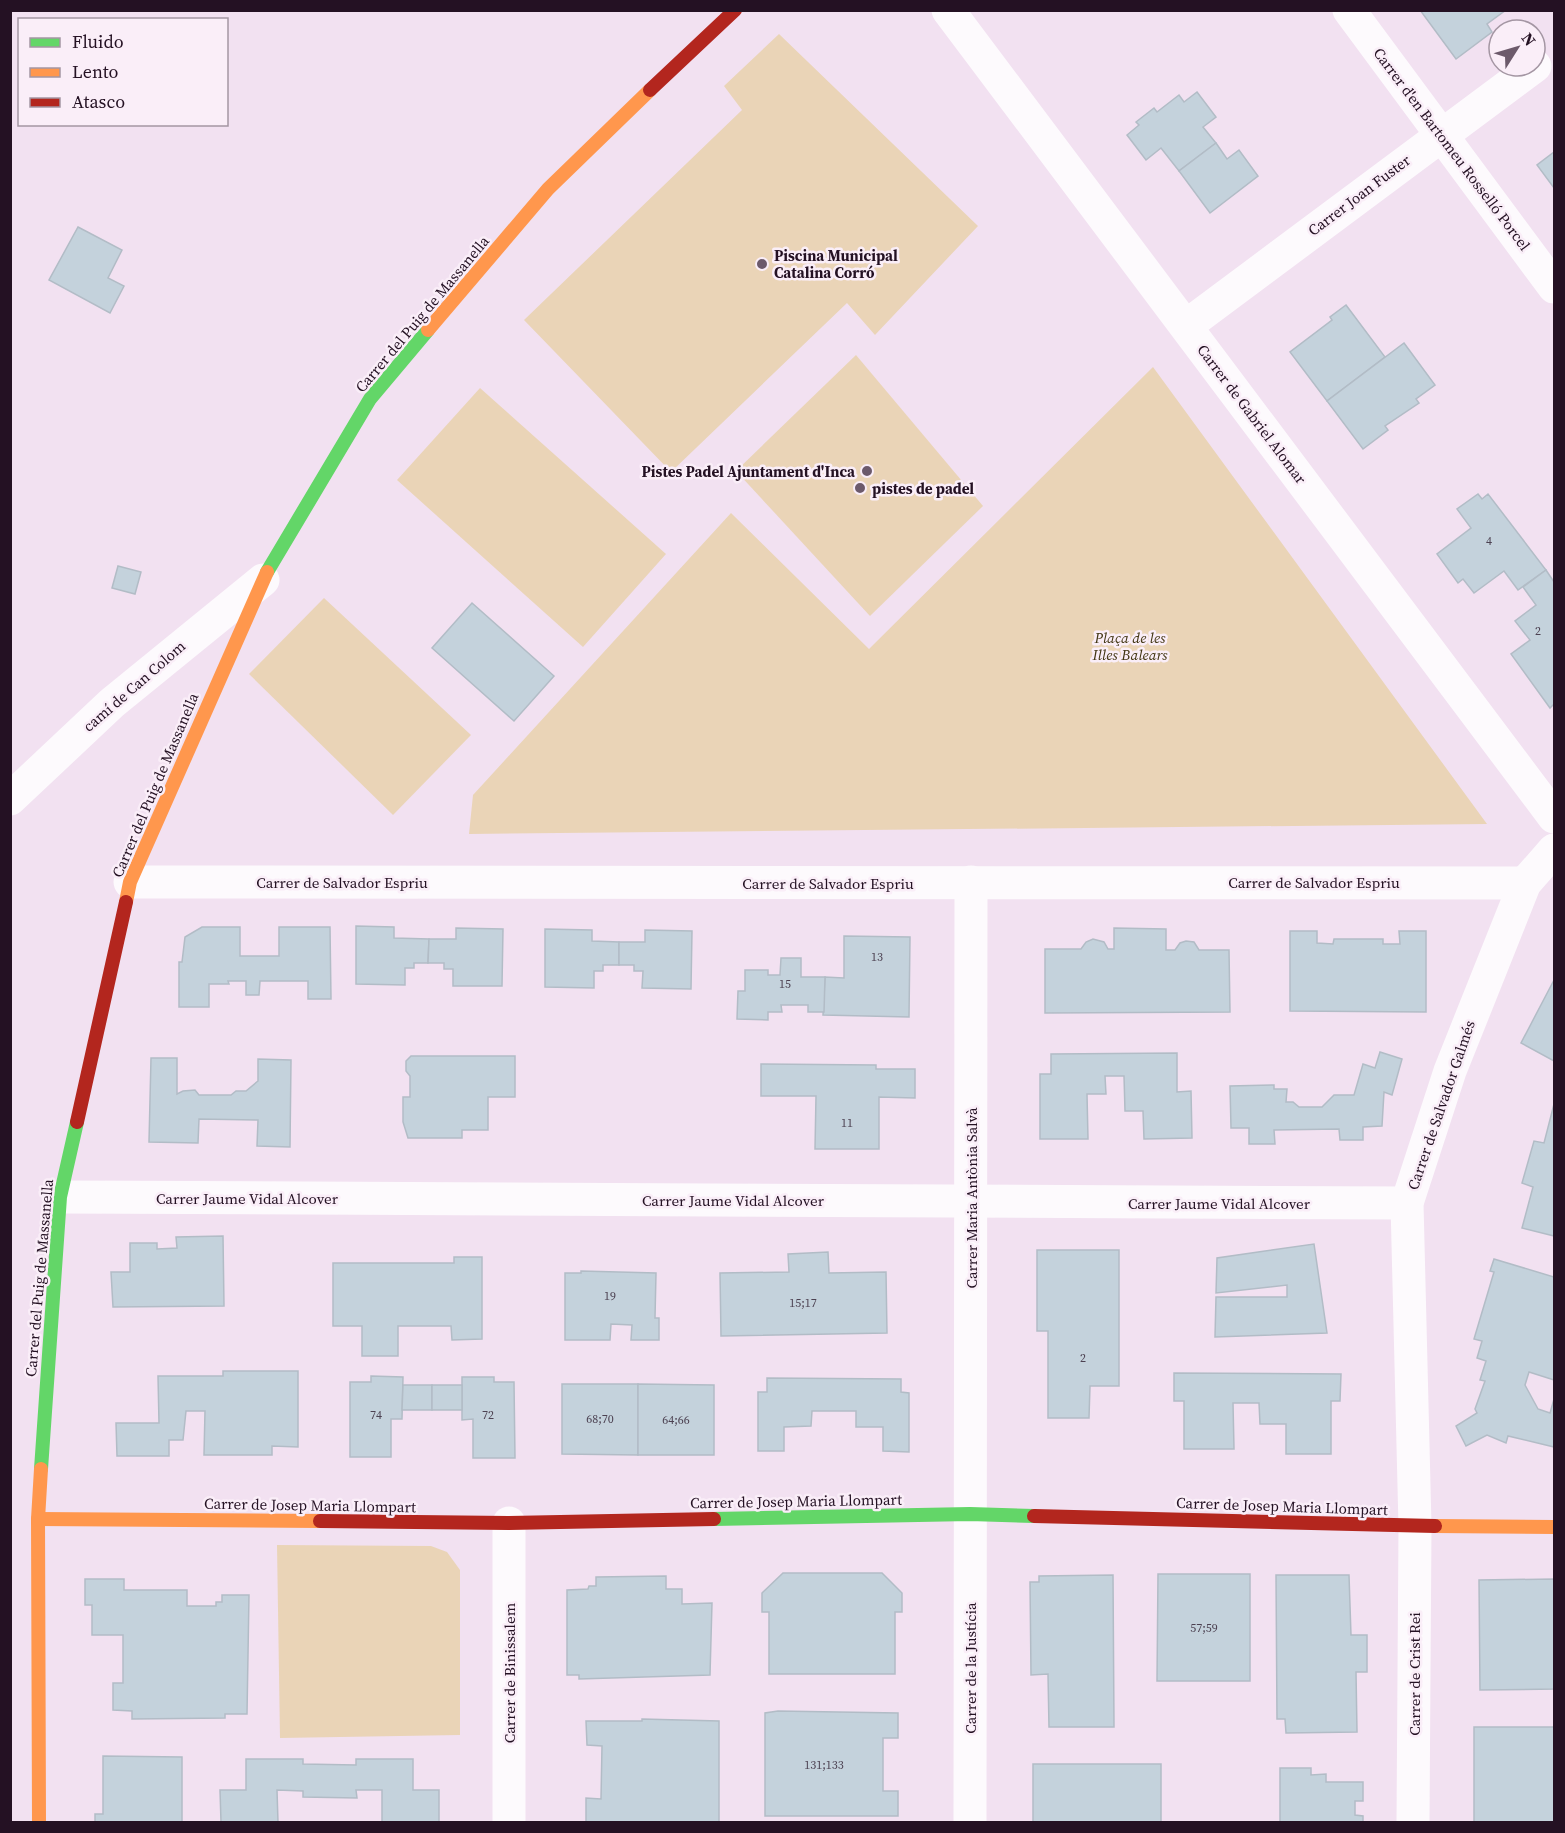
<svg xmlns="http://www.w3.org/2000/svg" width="1565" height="1833" font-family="'Source Serif 4',serif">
	<rect width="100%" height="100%" fill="#f2e1f1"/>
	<g fill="#ead4b7">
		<path d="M779 34 978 226 875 335 847 303 671 472 524 320 742 110 724 86Z"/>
		<path d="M856 355 983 506 870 616 736 471Z"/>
		<path d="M1153 367 1487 824 469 834 473 795 731 513 869 649Z"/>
		<path d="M480 388 666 554 583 647 397 480Z"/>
		<path d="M324 598 471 735 393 815 249 674Z"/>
		<path d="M277 1545 431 1546 447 1552 460 1570V1735L280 1738Z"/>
	</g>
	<g fill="#c4d2dc" stroke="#b2bcc6" stroke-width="1.5">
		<path d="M1420 10H1506L1487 24 1492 32 1456 59Z"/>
		<path d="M1197 92 1216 117 1203 127 1216 143 1179 171 1161 148 1146 160 1127 135 1139 125 1136 122 1154 108 1157 112 1179 95 1184 102Z"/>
		<path d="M1216 143 1227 159 1239 150 1258 176 1210 213 1179 171Z"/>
		<path d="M1554 152V188L1537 165Z"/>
		<path d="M78 227 122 250 108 278 124 286 110 313 49 280Z"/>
		<path d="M1346 305 1385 357 1327 401 1290 352 1332 320 1330 317Z"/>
		<path d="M1404 343 1435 385 1416 399 1419 403 1385 426 1388 430 1363 449 1327 401Z"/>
		<path d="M1478 494 1482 499 1488 494 1546 570 1518 590 1504 571 1474 593 1463 579 1458 583 1437 554 1471 528 1457 509Z"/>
		<path d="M118 566 141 572 135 594 112 588Z"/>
		<path d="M1546 570 1554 582V704L1550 708 1511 654 1530 640 1515 621 1536 605 1523 587Z"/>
		<path d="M472 603 554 676 514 721 432 648Z"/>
		<path d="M356 926 394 927V938L429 939 428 963H414V968H405V985L356 984Z"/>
		<path d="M202 927H240V956H279V927H330L331 999H308V981H260L259 995H246V981H228L229 984H209V1007H179V962H182L185 937Z"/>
		<path d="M456 928 503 929 502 986H453V969H444V963H428L429 939H456Z"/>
		<path d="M1114 928 1166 929V950H1175L1180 943 1186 941 1194 942 1199 950H1229L1230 1012 1045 1013V949H1081L1086 942 1093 939 1104 942 1108 949H1114Z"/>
		<path d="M545 929 592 930V941L619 942V965H603V971H594V988L545 987Z"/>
		<path d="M645 930 692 931 691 989 642 988 643 971H634V965H619V942H645Z"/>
		<path d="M1290 931H1317V943L1333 944 1334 939H1383V944H1400L1399 931H1426V1012L1290 1011Z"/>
		<path d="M844 936 910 937 909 1017 823 1015 825 977 844 978Z"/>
		<path d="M781 958H801V977H825L824 1012H808V1005H781L782 1012H768V1020L737 1019 738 991H745V970H768V975H780Z"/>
		<path d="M1554 980V1061L1521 1043Z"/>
		<path d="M1380 1052 1402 1059 1392 1095 1384 1092 1382 1126 1363 1127V1140H1340L1339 1129 1274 1130 1275 1144H1249V1128H1231L1230 1086 1274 1085V1089H1287L1286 1102H1293L1299 1107H1322L1334 1095H1354L1363 1064 1375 1068Z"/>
		<path d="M1177 1053V1092L1191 1091 1192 1138 1144 1139 1143 1111H1125L1124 1076H1105L1106 1094H1087L1088 1139H1040V1074H1051V1054Z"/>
		<path d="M411 1056H515V1097H488V1130H462V1138H408L403 1122V1097H410V1076L406 1071V1061Z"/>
		<path d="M151 1058H177V1094L183 1091 195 1090 199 1095H231L236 1091H246L258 1081V1059L291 1060 290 1147 257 1146 258 1120 199 1119 198 1143 149 1142Z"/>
		<path d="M761 1064 876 1065V1069H915V1098L879 1097V1149H815L816 1096H761Z"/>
		<path d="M1554 1104V1236L1522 1228 1533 1187 1522 1183 1534 1141 1544 1143Z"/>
		<path d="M223 1236 224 1306 113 1307 111 1272H130V1243H157V1249L177 1248 176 1237Z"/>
		<path d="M1314 1244 1327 1333 1215 1337 1216 1297H1287V1285L1216 1293 1217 1258Z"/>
		<path d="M1037 1250H1119V1386H1090L1089 1418H1048V1331H1037Z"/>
		<path d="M828 1252 829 1273 886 1272 887 1333 721 1336 720 1273 789 1272 788 1254Z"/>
		<path d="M454 1257H482V1339L452 1340 451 1326H398V1356H362V1326H333V1263H454Z"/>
		<path d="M1494 1259 1554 1277V1380L1529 1372 1525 1385 1538 1409 1550 1413 1554 1399V1447L1508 1436 1506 1443 1487 1435 1466 1446 1456 1426 1477 1413 1475 1409 1485 1381 1480 1380 1486 1361 1477 1358 1482 1341 1474 1339 1494 1272 1490 1271Z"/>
		<path d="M581 1271 656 1273 655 1318H659V1340H631L632 1325 611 1324 610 1340H565V1273H581Z"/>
		<path d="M223 1371H298V1447L272 1446V1455H204L205 1411H186L183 1440H169V1456H117L116 1423H159L158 1376H223Z"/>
		<path d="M1174 1373 1341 1374 1340 1401H1331V1454H1286V1424H1260L1259 1403H1233L1234 1449H1184V1401H1174Z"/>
		<path d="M371 1376 403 1377 402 1419H391V1457H350V1382H371Z"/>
		<path d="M462 1377H494V1382H514L515 1458H473V1419L462 1420Z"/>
		<path d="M767 1378 901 1379V1392L909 1393V1452L883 1451V1427H856V1411H812L811 1426 784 1427V1451H758V1392H767Z"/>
		<path d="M562 1384H638V1455L562 1454Z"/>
		<path d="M638 1384 714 1385V1455H638Z"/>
		<path d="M403 1385H432V1410H402Z"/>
		<rect x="432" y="1385" width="30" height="25"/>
		<path d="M783 1573H882L902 1593V1612H895V1674H769V1612H762V1593Z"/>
		<path d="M1158 1574H1250V1681H1157Z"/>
		<path d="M1113 1575 1114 1727H1049L1048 1674 1031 1675 1030 1582H1039V1576Z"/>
		<path d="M1276 1575H1349L1351 1635H1367V1672H1356L1357 1732 1286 1733 1285 1719H1277Z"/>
		<path d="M666 1576V1589H682V1604L712 1603 710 1675 579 1679V1675H567V1590L588 1589 589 1586H596V1577Z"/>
		<path d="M85 1579H124V1590H187V1606H216V1602H222V1595H249L247 1714H225V1718L132 1719V1711L113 1710V1683H123V1635H92V1605H85Z"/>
		<path d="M1554 1579V1689L1480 1690 1479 1580Z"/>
		<path d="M778 1711 898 1713V1738H883V1791H898V1816H765V1713Z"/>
		<path d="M642 1719 719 1721V1822H586V1798L601 1799 602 1746 587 1745 586 1721H642Z"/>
		<rect x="1474" y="1727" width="80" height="95"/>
		<path d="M103 1756 182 1757V1822H95V1814H103Z"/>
		<path d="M246 1759H303V1764L356 1765V1759H413V1790H439V1822H382V1790H356L357 1798 303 1797V1791L277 1790 278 1822H221L220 1790H246Z"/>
		<rect x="1033" y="1764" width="128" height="58"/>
		<path d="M1280 1768H1311V1775L1326 1774V1782H1363V1801H1355V1815L1363 1816V1822H1280Z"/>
	</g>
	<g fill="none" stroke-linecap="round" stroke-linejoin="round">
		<g stroke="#fdfafd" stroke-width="33">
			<path d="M948 10 1554 817"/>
			<path d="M1349 10 1554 287"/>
			<path d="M1186 326 1535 66"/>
			<path d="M10 799 112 703 263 580"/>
			<path d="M130 882 1525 883"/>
			<path d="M60 1197 1407 1203"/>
			<path d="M509 1523V1822"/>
			<path d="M970 1822 971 882"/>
			<path d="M1413 1822 1415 1526 1407 1203 1450 1071 1525 883 1554 850"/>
		</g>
		<g stroke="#63d668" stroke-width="14">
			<path d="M267 572 370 399 428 330"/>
			<path d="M41 1469 60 1197 77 1122"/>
			<path d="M714 1519 970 1514 1034 1516"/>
		</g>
		<g stroke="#ff974d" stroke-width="14">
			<path d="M428 330 548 189 650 90"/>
			<path d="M126 902 130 882 267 572"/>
			<path d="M38 1519 320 1521"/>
			<path d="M1435 1526 1554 1527"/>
			<path d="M39 1822 38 1519 41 1469"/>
		</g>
		<g stroke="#b3261e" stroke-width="14">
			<path d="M650 90 735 10"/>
			<path d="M77 1122 126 902"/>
			<path d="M1034 1516 1435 1526"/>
			<path d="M320 1521 509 1523 714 1519"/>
		</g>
	</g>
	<g fill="#6c5a6b" stroke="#faeef8" stroke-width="2">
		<circle cx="762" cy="264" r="6"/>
		<circle cx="867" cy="471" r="6"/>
		<circle cx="860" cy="488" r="6"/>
	</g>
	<g text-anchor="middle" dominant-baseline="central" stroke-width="5" stroke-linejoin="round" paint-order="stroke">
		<g font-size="12" fill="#4c4151">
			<text x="1489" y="541">4</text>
			<text x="1538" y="631">2</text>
			<text x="877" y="957">13</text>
			<text x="785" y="984">15</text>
			<text x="847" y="1123">11</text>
			<text x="610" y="1296">19</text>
			<text x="803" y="1303">15;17</text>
			<text x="1083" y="1358">2</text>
			<text x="376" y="1415">74</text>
			<text x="488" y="1415">72</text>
			<text x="600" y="1419">68;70</text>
			<text x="676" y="1420">64;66</text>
			<text x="1204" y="1628">57;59</text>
			<text x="824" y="1765">131;133</text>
		</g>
		<g font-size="15" fill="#241123" stroke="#faeef8">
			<text transform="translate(1452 149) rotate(53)">Carrer d'en Bartomeu Rosselló Porcel</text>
			<text transform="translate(1359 195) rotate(-37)">Carrer Joan Fuster</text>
			<text transform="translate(422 314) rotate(-50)">Carrer del Puig de Massanella</text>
			<text transform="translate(1252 414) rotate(53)">Carrer de Gabriel Alomar</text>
			<text transform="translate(134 686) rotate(-41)">camí de Can Colom</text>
			<text transform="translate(155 785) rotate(-67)">Carrer del Puig de Massanella</text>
			<text x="342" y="882">Carrer de Salvador Espriu</text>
			<text x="1314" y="882">Carrer de Salvador Espriu</text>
			<text x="828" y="883">Carrer de Salvador Espriu</text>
			<text transform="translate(1441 1105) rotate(-71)">Carrer de Salvador Galmés</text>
			<text x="247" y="1198">Carrer Jaume Vidal Alcover</text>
			<text transform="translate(971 1198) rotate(-90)">Carrer Maria Antònia Salvà</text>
			<text x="733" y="1200">Carrer Jaume Vidal Alcover</text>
			<text x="1219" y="1203">Carrer Jaume Vidal Alcover</text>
			<text transform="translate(39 1278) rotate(-85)">Carrer del Puig de Massanella</text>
			<text transform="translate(796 1501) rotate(-1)">Carrer de Josep Maria Llompart</text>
			<text transform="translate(310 1505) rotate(1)">Carrer de Josep Maria Llompart</text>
			<text transform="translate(1282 1506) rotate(2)">Carrer de Josep Maria Llompart</text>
			<text transform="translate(970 1668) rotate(-90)">Carrer de la Justícia</text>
			<text transform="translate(509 1673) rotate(-90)">Carrer de Binissalem</text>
			<text transform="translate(1414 1674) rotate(-90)">Carrer de Crist Rei</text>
		</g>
		<g font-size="15" font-weight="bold" fill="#241123" stroke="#faeef8" text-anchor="start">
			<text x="774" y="255">Piscina Municipal<tspan x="774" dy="17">Catalina Corró</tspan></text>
			<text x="855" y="471" text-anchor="end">Pistes Padel Ajuntament d'Inca</text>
			<text x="872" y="488">pistes de padel</text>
		</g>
		<g font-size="15" font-style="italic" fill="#423613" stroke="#faeef8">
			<text x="1130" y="637">Plaça de les<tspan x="1130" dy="17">Illes Balears</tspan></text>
		</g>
	</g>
	<rect width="1565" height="1833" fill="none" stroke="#241123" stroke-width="24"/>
	<rect x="18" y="18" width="210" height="108" fill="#faeef8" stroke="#a496a3" stroke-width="1.5"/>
	<rect x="30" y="38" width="30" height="9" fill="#63d668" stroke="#a496a3" stroke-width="1.5"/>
	<text x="72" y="48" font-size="18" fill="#241123">Fluido</text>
	<rect x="30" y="68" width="30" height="9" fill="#ff974d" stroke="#a496a3" stroke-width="1.5"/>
	<text x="72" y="78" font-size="18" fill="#241123">Lento</text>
	<rect x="30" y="98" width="30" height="9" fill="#b3261e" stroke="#a496a3" stroke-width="1.5"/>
	<text x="72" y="108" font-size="18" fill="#241123">Atasco</text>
	<g transform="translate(1517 48) rotate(53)"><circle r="28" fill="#faeef8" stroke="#a496a3" stroke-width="1.5"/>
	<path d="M0-4.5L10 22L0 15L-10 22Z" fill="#6c5a6b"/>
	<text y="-9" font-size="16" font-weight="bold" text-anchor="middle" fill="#241123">N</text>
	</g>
</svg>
